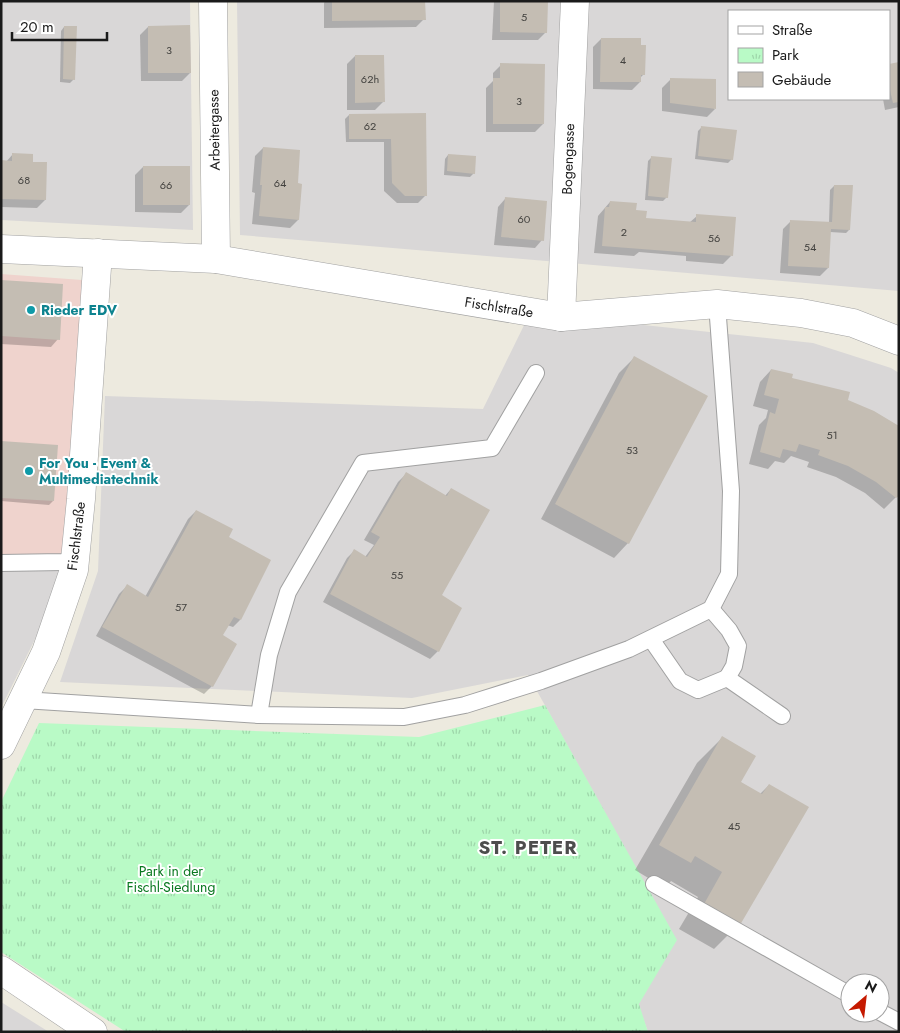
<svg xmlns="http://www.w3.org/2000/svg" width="900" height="1033" font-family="Jost,sans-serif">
	<defs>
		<pattern id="park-tufts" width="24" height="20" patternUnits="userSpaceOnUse" patternTransform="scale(1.25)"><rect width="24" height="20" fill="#b9fac6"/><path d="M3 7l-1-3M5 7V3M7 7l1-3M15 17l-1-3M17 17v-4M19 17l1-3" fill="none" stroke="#9ed6aa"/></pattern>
	</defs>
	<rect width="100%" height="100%" fill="#edeadf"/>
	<g fill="#d9d7d7" fill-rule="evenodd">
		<path d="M1 1H190L193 230 1 220Z"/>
		<path d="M237 1H899V291L240 235ZM729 11H889V99H729Z"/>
		<path d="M530 313 813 343 891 368 899 373V1032H648L638 1004 676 940 528 675 412 698 60 682 98 571 105 396 483 409ZM850 983H880V1013H850Z"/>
		<path d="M1 557 62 562 37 635 1 708Z"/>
		<path d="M1 1002 49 1032H1Z"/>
	</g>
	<path fill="#efd3cd" d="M1 274 82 280 63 562 1 557Z"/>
	<path fill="url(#park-tufts)" d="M545 705 677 940 639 1004 648 1032H126L1 952V802L39 723 419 737Z"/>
	<g fill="#0003">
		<path d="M325 1H424V19L416 27 324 28V3Z"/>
		<path d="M547 1 546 32 538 40H492L494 1Z"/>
		<path d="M64 27 74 79 70 83 60 82 61 31Z"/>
		<path d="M148 27 190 73 182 81H141L140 35Z"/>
		<path d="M601 39 644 74 640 78V82L632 90 593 89V47Z"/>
		<path d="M355 56 383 102 375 110H347V64Z"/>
		<path d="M899 63V107L885 110 883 99H889V65Z"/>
		<path d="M501 65 543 124 535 132H486V88L493 81V73Z"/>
		<path d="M670 80 715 109 707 117 662 111V88Z"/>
		<path d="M425 114 426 195 418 203H397L384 191V142H346L345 119 349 115Z"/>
		<path d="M702 127 732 159 728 163 695 159 698 131Z"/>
		<path d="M263 148 296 184 298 220 290 228 252 224 255 193 252 192 255 156Z"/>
		<path d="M13 154 32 163 45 200 37 208 1 207V161L6 162Z"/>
		<path d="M448 155 474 173 470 177 444 175 445 159Z"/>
		<path d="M651 158 667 197 663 201 645 200 648 161Z"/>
		<path d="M143 167 189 205 181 213 135 212V175Z"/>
		<path d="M834 186 849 230 846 233 830 232 828 268 820 276 780 273 783 229 791 221 829 223 830 190Z"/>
		<path d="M505 199 542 240 535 248 494 245 498 207Z"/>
		<path d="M610 202 635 211 645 219 689 223 697 216 731 256 723 264 686 261V256L639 252 634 256 594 253 598 216Z"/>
		<path d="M1 281 58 339 51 347 1 344Z"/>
		<path d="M634 358 628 543 614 558 541 519 619 373Z"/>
		<path d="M771 370 847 401 899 494 884 509 865 493 836 477 807 467 809 462 791 456 784 463 775 461 768 469 749 464 759 425 766 418 768 410 753 406 760 382Z"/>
		<path d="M1 443 53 501 49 505 1 501Z"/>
		<path d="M406 474 445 496 451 489 441 596 438 651 430 659 323 602 347 558 354 551 365 557 374 545 364 540 398 482Z"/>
		<path d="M196 511 227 538 240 620 233 627 227 625 221 636 212 686 204 694 96 636 119 594 127 586 145 597 188 519Z"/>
		<path d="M722 738 740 782 760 794 769 785 739 924 714 949 679 929 698 897 671 881 665 888 635 870 697 763Z"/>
	</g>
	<g fill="#c4bdb3">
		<path d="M332 1H425L426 20 332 21Z"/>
		<path d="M500 1H548L547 33 500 32Z"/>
		<path d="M190 25 191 73H148V26Z"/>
		<path d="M64 26H77L75 80 63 79Z"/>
		<path d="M601 38H641V45H646L645 75H641V82H600Z"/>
		<path d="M355 55H384L385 102 355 103Z"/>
		<path d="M899 62V102L893 103 889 86V64Z"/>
		<path d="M500 63 545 64 544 124H493V78H500Z"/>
		<path d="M670 78 716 79V109L670 103Z"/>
		<path d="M426 113 427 196H405L392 183 391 139H349V114Z"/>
		<path d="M701 126 737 130 733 160 698 156Z"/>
		<path d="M263 147 300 150 298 183 302 184 299 220 259 216 262 185H260Z"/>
		<path d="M12 153 33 154V162H47L46 200 1 199V160L12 161Z"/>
		<path d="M448 154 476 156 475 174 447 171Z"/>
		<path d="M651 156 672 158 668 198 648 196Z"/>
		<rect x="143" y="166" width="47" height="39"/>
		<path d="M834 185H853L850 230 831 229 829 268 788 266 790 220 832 222Z"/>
		<path d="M505 197 547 201 544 241 501 237Z"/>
		<path d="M610 201 637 203 636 210 647 211 646 218 696 222V214L736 217 733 256 602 246 605 207H609Z"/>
		<path d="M1 280 63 284 60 340 1 336Z"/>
		<path d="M634 356 708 396 629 544 555 504Z"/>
		<path d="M771 369 793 374 792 378 850 392 848 400 874 411 899 426V496L896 498 876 482 848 466 818 455 820 450 799 444 796 452 783 449 780 458 760 452 770 412 775 414 779 399 764 395Z"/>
		<path d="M1 441 58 445 54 501 1 498Z"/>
		<path d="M406 472 447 496 451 488 490 510 442 595 462 608 439 652 330 594 354 549 367 557 380 537 371 532Z"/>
		<path d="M196 510 233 529 229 537 271 560 241 620 234 617 223 635 237 644 213 687 102 627 127 584 148 597Z"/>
		<path d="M722 736 756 756 741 782 762 794 769 784 809 807 740 925 704 904 722 872 695 856 691 863 659 845Z"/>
	</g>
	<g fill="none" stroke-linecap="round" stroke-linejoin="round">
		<g stroke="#a1a1a1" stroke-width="18">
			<g id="service">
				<path d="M1 563 63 562 75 558"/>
				<path d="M711 609 729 630 738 646 734 666 727 678"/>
				<path d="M651 639 680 681 698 690 727 678 782 716"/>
				<path d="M23 700 259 715 404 717 465 705 541 681 629 649 711 609 729 574 731 491 717 304"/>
				<path d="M259 715 269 655 288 592 363 463 492 448 536 373"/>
				<path d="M654 884 850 995"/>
				<path d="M880 1012 899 1022"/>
			</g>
		</g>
		<g stroke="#a1a1a1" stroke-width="29">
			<g id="minor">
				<path d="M213 1 216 259"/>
				<path d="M1 249 216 259 561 317 717 304 801 313 853 323 899 341"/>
				<path d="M561 317 575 1"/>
				<path d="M1 745 46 652 74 570 81 499 98 253"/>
				<path d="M1 970 93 1032"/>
			</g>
		</g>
		<use href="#service" stroke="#fff" stroke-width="16"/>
		<use href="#minor" stroke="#fff" stroke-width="28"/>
	</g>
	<g fill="#0f9aa8" stroke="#fff" stroke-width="2">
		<circle cx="31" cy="310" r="5"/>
		<circle cx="29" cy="471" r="5"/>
	</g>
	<g text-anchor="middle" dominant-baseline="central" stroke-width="4" stroke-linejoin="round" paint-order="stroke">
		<g font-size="11" fill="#444340">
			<text x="524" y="17">5</text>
			<text x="169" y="50">3</text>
			<text x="623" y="60">4</text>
			<text x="370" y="79">62h</text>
			<text x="519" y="101">3</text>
			<text x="370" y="126">62</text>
			<text x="24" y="180">68</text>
			<text x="280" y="183">64</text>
			<text x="166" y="185">66</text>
			<text x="524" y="219">60</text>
			<text x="624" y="232">2</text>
			<text x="714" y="238">56</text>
			<text x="810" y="247">54</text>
			<text x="832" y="435">51</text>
			<text x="632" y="450">53</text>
			<text x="397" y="575">55</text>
			<text x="181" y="607">57</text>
			<text x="734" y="826">45</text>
		</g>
		<g font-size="14" fill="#1a1a1a" stroke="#fff">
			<text transform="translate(214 130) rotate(-91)">Arbeitergasse</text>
			<text transform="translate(568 159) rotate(-88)">Bogengasse</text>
			<text transform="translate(499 307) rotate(9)">Fischlstraße</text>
			<text transform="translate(76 536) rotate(-83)">Fischlstraße</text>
		</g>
		<g font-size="14" font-weight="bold" fill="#0d838f" stroke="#fff" text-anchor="start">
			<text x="41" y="310">Rieder EDV</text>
			<text x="39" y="463">For You - Event &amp;<tspan x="39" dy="16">Multimediatechnik</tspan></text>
		</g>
		<g font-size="14" fill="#097820" stroke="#fff">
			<text x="171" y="871">Park in der<tspan x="171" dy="16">Fischl-Siedlung</tspan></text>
		</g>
		<g font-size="19" font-weight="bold" letter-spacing="1" fill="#4d4d4d" stroke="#fff">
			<text x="528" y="847">ST. PETER</text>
		</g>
	</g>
	<rect width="900" height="1033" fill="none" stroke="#1a1a1a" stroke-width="5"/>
	<rect x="728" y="10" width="162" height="90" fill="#ffffff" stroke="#a3a3a3"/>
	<rect x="738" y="26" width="25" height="8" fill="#ffffff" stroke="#a3a3a3"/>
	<text x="772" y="35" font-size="15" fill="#1a1a1a">Straße</text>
	<rect x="738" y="48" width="25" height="15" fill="url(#park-tufts)" stroke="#a3a3a3"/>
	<text x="772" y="60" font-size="15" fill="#1a1a1a">Park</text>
	<rect x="738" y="72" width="25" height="15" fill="#c4bdb3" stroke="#a3a3a3"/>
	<text x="772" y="85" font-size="15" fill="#1a1a1a">Gebäude</text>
	<g transform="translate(865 998) rotate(28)"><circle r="24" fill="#ffffff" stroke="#a3a3a3"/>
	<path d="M0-4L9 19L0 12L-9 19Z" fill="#c51900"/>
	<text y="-8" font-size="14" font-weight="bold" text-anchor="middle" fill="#1a1a1a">N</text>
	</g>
	<path d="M12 32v8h95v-8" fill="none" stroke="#1a1a1a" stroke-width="2.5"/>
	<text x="20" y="32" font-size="15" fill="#1a1a1a" stroke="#ffffff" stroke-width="4" paint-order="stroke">20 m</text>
</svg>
